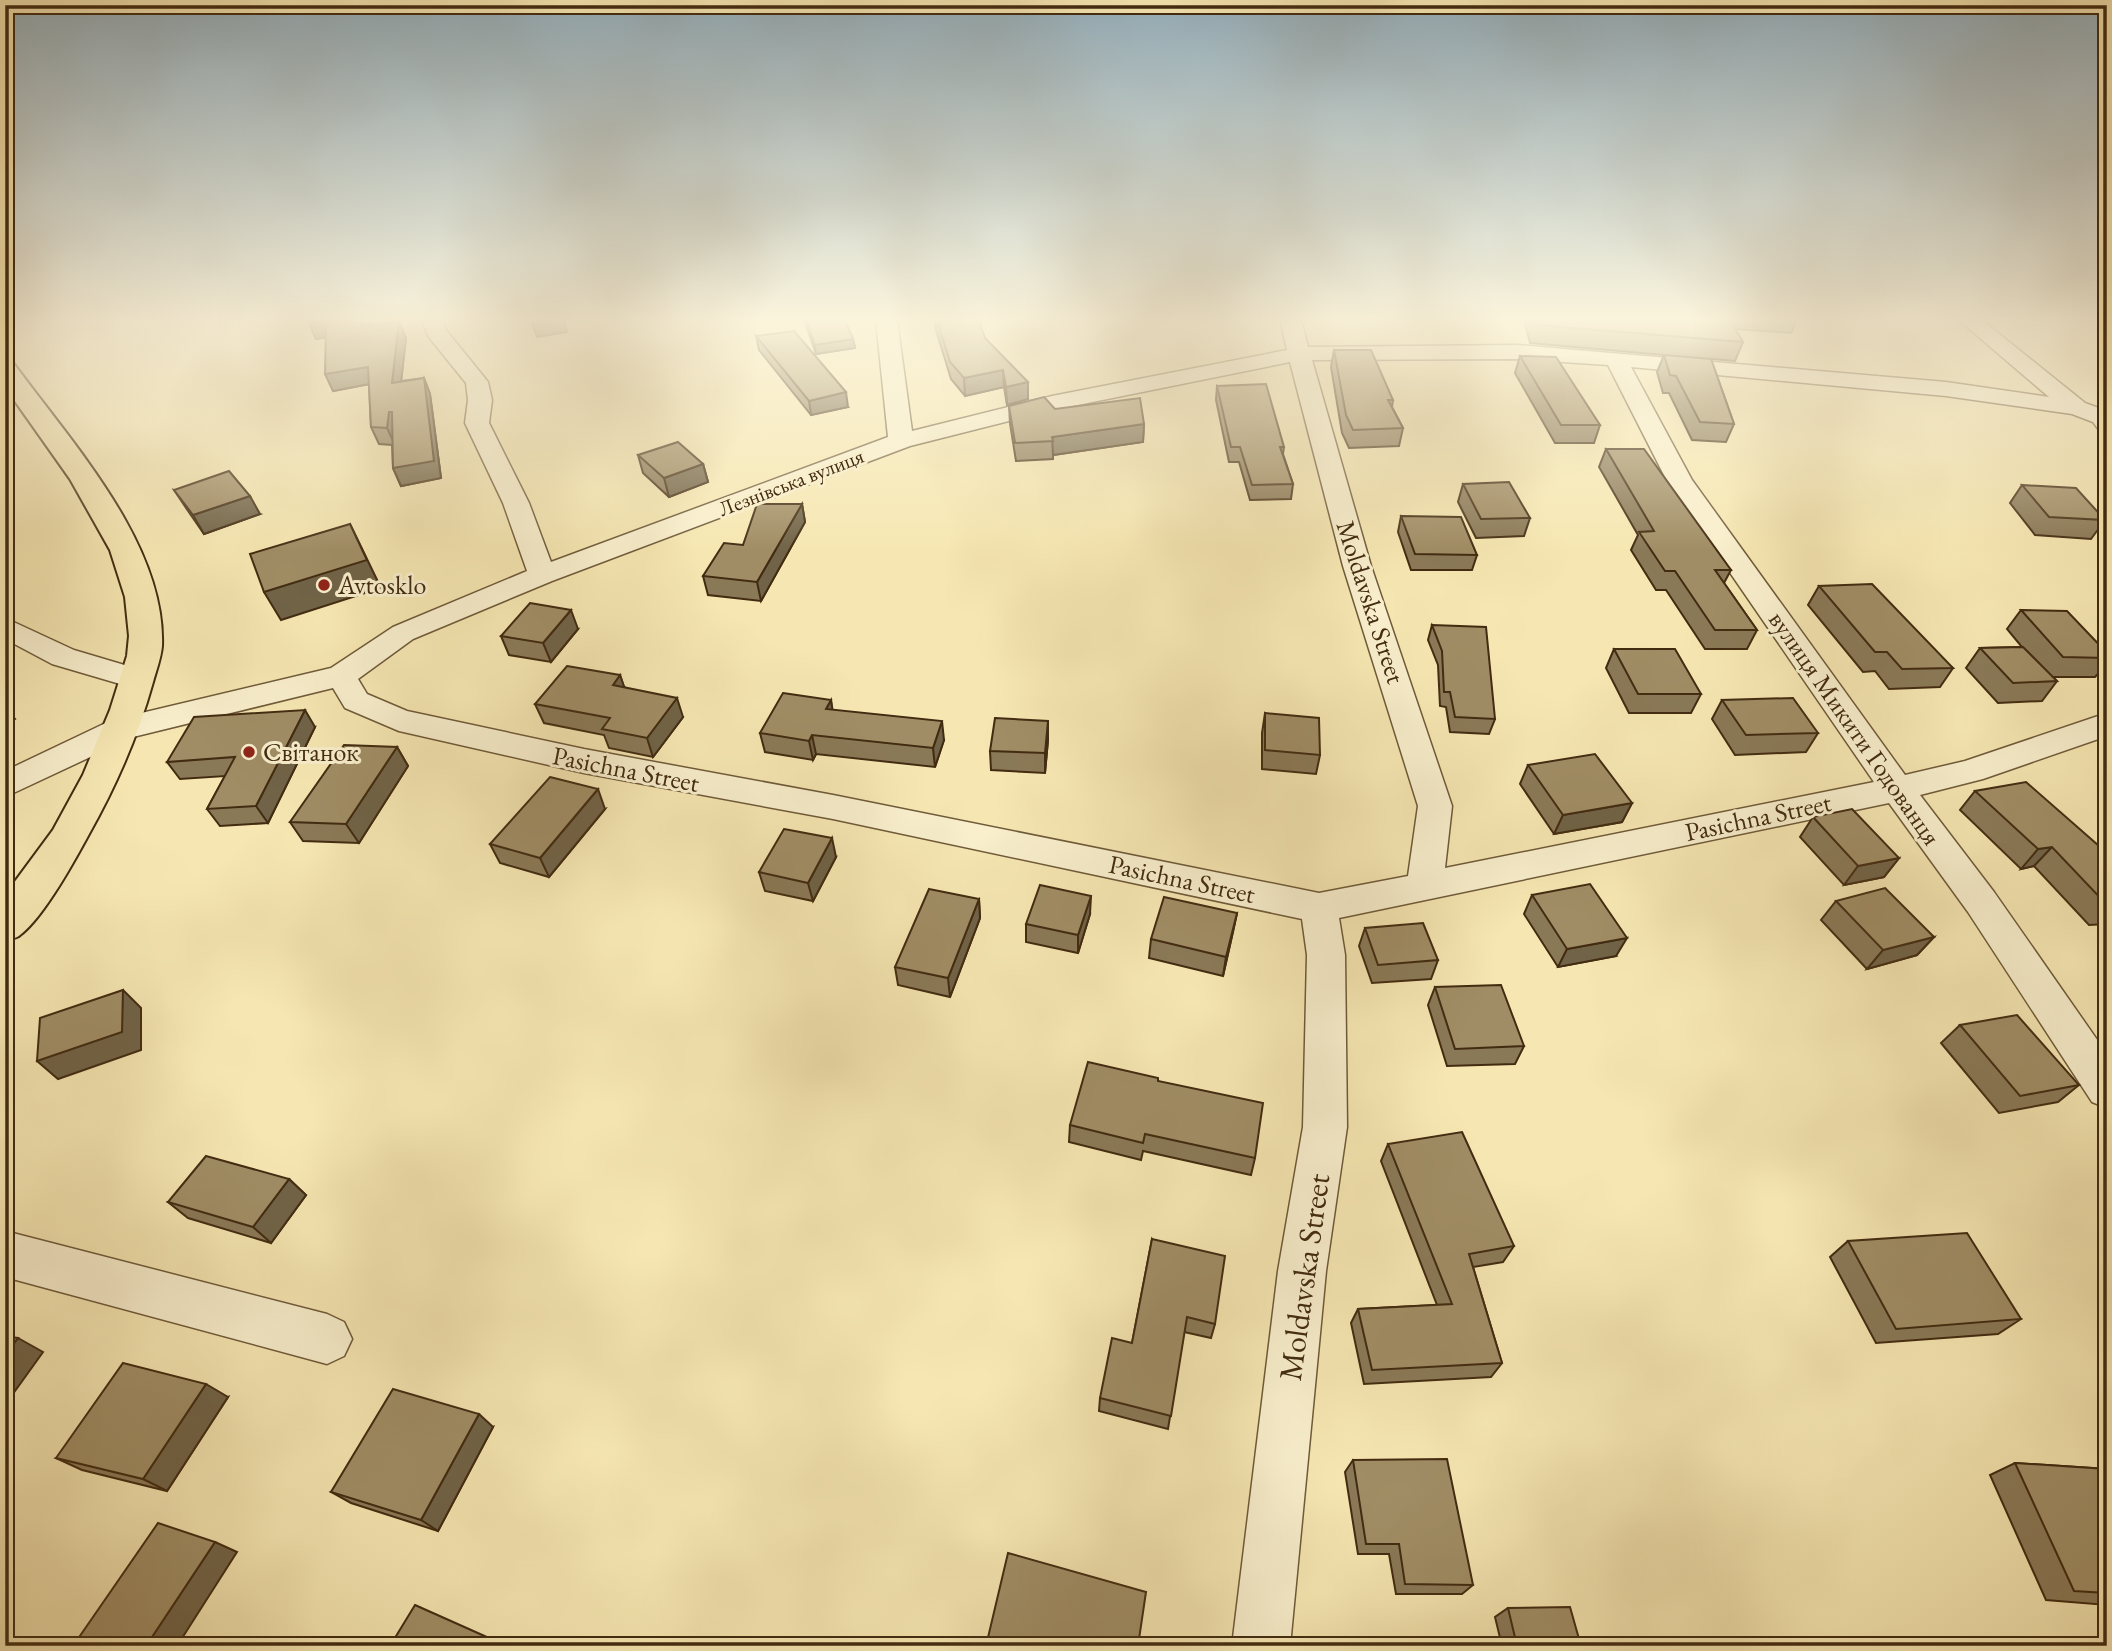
<svg xmlns="http://www.w3.org/2000/svg" width="2112" height="1651" font-family="'EB Garamond',serif">
	<rect width="100%" height="100%" fill="#f6e7b2"/>
	<filter id="stains"><feTurbulence type="fractalNoise" baseFrequency=".00286" numOctaves="4"/><feColorMatrix values="0 0 0 0 .2 0 0 0 0 .09 0 0 0 0 .02 0 0 0 .5 -.17"/></filter>
	<radialGradient id="worn" r=".72"><stop offset=".6" stop-color="#630" stop-opacity="0"/><stop offset="1" stop-color="#630" stop-opacity=".3"/></radialGradient>
	<g fill="none" stroke-linecap="round" stroke-linejoin="round">
		<g stroke="#6f5a39" stroke-width="3">
			<g id="minor">
				<path d="M422 320H443L446 330 488 382 492 400 489 423 529 503 551 562 888 437 876 320H897L912 431 1052 396 1287 350 1280 320H1301L1308 347 1517 345 1946 382 2049 397 1959 320H1982L2085 403 2107 411V432L2099 430 2093 422 2072 414 1946 396 1631 367 1692 480 1905 775 1965 761 2107 713V736L1983 779 1920 795 1994 892 2107 1054V1108L2092 1102 1968 912 1889 803 1339 918 1345 955 1347 1127 1326 1271 1290 1646H1232L1278 1271 1303 1127 1307 955 1302 919 833 819 584 773 399 731 345 708 333 688 133 737 5 797V771L112 720 331 668 393 627 527 571 503 503 465 423 468 400 466 383 428 336ZM1517 359 1608 365 1667 481 1874 782 1445 868 1452 806 1371 566 1312 360ZM1290 362 1343 566 1418 806 1408 876 1319 893 833 795 584 749 407 711 367 694 358 679 413 639 552 581 910 446 1053 410Z"/>
				<path d="M5 618 74 650 148 672 152 679 148 686 137 689 52 664 5 639Z"/>
				<path d="M5 1231 327 1314 344 1322 352 1339 344 1356 327 1364 5 1277Z"/>
			</g>
		</g>
		<g stroke="#422b11" stroke-width="4">
			<path id="major" d="M5 362 14 364C71 442 166 544 162 646 161 658 156 671 153 682 138 736 116 786 89 834 75 860 43 918 20 935 17 938 10 939 5 940V895L53 830 83 775 110 710 127 656 129 636 125 597 110 550 70 479 5 387Z"/>
		</g>
		<use href="#minor" fill="#f9efcd" fill-rule="evenodd"/>
		<use href="#major" fill="#f6e7b2" fill-rule="evenodd"/>
	</g>
	<g fill="#8a7957" stroke="#422b11" stroke-width="2">
		<path d="M309 320H370V325L406 338 401 381 424 378 430 394 441 478 401 486 393 468 392 445 379 444 371 427 369 384 333 391 326 337 316 339 309 323Z"/>
		<path d="M804 320H845L853 339 855 348 816 354Z"/>
		<path d="M935 320H982L981 328 985 338 1028 399 1007 405 1004 387 965 396 951 379 936 330Z"/>
		<path d="M1524 320H1797L1791 333 1735 329 1743 342 1735 361 1711 359 1734 424 1726 442 1692 440 1669 393H1663L1657 372 1664 355 1530 343Z"/>
		<path d="M756 336 848 407 811 415 759 350Z"/>
		<path d="M1334 350 1393 400 1392 407 1403 428 1399 446 1349 448 1342 433 1331 367Z"/>
		<path d="M1520 356 1600 425 1594 443H1555L1515 373Z"/>
		<path d="M1217 386 1284 447 1283 454 1293 484 1291 499 1250 500 1239 462H1229L1216 400Z"/>
		<path d="M1009 406 1055 409 1144 424 1143 442 1053 455V459L1016 461 1010 424Z"/>
		<path d="M1606 449 1731 570 1724 583 1757 630 1747 649H1705L1666 590H1656L1631 550 1638 535 1599 467Z"/>
		<path d="M638 455 703 464 708 482 669 497 643 473Z"/>
		<path d="M1463 484 1530 518 1524 536 1476 538 1458 502Z"/>
		<path d="M2022 485 2105 520 2091 539 2035 535 2010 503Z"/>
		<path d="M174 490 260 514 204 534 186 508Z"/>
		<path d="M802 504 805 522 761 601 708 595 703 576Z"/>
		<path d="M1401 516 1477 555 1472 570H1411L1398 532Z"/>
		<path d="M1819 586 1953 668 1940 687 1889 689 1875 671 1863 672 1808 605Z"/>
		<path d="M2021 610 2107 653V664L2095 677H2053L2057 681 2042 701 1998 703 1966 668 1980 648 2022 647 2007 629Z"/>
		<path d="M1432 625 1495 719 1489 734 1450 732 1446 707 1440 706 1438 665 1428 640Z"/>
		<path d="M578 629 551 662 509 655 501 636Z"/>
		<path d="M1614 649 1701 694 1691 713H1629L1606 668Z"/>
		<path d="M620 675 624 687 683 717 653 757 609 748 604 735 544 723 535 704Z"/>
		<path d="M831 700 832 710 944 740 935 767 816 754 813 760 765 752 760 733Z"/>
		<path d="M1722 700 1818 733 1806 752 1735 755 1712 719Z"/>
		<path d="M1265 713 1320 755 1316 774 1262 769V733Z"/>
		<path d="M315 727 268 823 220 826 207 809 225 776 180 779 167 762Z"/>
		<path d="M1048 740 1045 773 991 770 990 751Z"/>
		<path d="M397 747 408 766 359 843 303 841 290 822Z"/>
		<path d="M1528 765 1632 803 1622 822 1554 834 1520 784Z"/>
		<path d="M1975 791 2107 853V924L2089 925 2034 866 2021 869 1960 810Z"/>
		<path d="M605 809 549 877 500 863 490 844Z"/>
		<path d="M1813 817 1899 858 1884 877 1844 885 1800 837Z"/>
		<path d="M836 857 813 901 765 891 759 872Z"/>
		<path d="M1532 895 1616 956 1558 967 1524 914Z"/>
		<path d="M979 899 980 918 950 997 898 985 895 967Z"/>
		<path d="M1836 901 1934 937 1917 955 1867 969 1821 920Z"/>
		<path d="M1237 913 1223 976 1149 958 1151 939Z"/>
		<path d="M1090 914 1078 953 1026 942V924Z"/>
		<path d="M1365 928 1438 960 1431 979 1372 983 1359 946Z"/>
		<path d="M1435 987 1524 1046 1515 1064 1447 1066 1428 1005Z"/>
		<path d="M1960 1025 2079 1085 2058 1102 1999 1113 1941 1043Z"/>
		<path d="M1158 1081 1255 1158 1251 1175 1143 1151 1141 1160 1069 1142 1070 1125Z"/>
		<path d="M1388 1144 1514 1246 1503 1262 1473 1267 1502 1363 1491 1377 1364 1384 1351 1323 1358 1309 1437 1305 1381 1161Z"/>
		<path d="M289 1179 306 1195 271 1243 188 1218 168 1202Z"/>
		<path d="M1152 1239 1215 1324 1211 1338 1184 1332 1168 1429 1099 1411 1100 1398 1132 1343Z"/>
		<path d="M1848 1241 2021 1319 1998 1334 1876 1343 1830 1257Z"/>
		<path d="M228 1397 167 1491 82 1470 56 1458Z"/>
		<path d="M493 1427 438 1531 351 1503 331 1492Z"/>
		<path d="M1353 1460 1473 1585 1462 1594H1396L1389 1554H1358L1345 1472Z"/>
		<path d="M2015 1463 2107 1469V1605L2046 1600 1990 1475Z"/>
		<path d="M1508 1608 1581 1646H1502L1495 1617Z"/>
	</g>
	<g fill="#706347" stroke="#422b11" stroke-width="2">
		<path d="M326 320 334 336 316 339 309 323Z"/>
		<path d="M361 320H370L368 343 361 326Z"/>
		<path d="M559 320H564L567 332 537 337 532 324Z"/>
		<path d="M399 321 406 338 399 400 392 383Z"/>
		<path d="M853 339 855 348 816 354 815 345Z"/>
		<path d="M368 367 375 383 333 391 325 374Z"/>
		<path d="M1003 370 1004 387 965 396 964 378Z"/>
		<path d="M424 378 430 394 441 478 401 486 393 468Z"/>
		<path d="M1028 382V399L1007 405 1006 387Z"/>
		<path d="M846 392 848 407 811 415 809 401Z"/>
		<path d="M389 412H392L395 445 387 428Z"/>
		<path d="M1144 424 1143 442 1053 455 1052 437Z"/>
		<path d="M703 464 708 482 669 497 664 478Z"/>
		<path d="M250 496 260 514 204 534 193 515Z"/>
		<path d="M802 504 805 522 761 601 757 582Z"/>
		<path d="M350 524 381 588 281 620 264 592Z"/>
		<path d="M571 610 578 629 551 662 543 643Z"/>
		<path d="M620 675 627 695 613 685Z"/>
		<path d="M677 698 683 717 653 757 647 738Z"/>
		<path d="M831 700 834 719 826 709Z"/>
		<path d="M5 708 15 719 5 724Z"/>
		<path d="M305 710 315 727 268 823 256 806Z"/>
		<path d="M942 721 944 740 935 767 933 748Z"/>
		<path d="M1048 721V740L1045 773V753Z"/>
		<path d="M812 735 816 754 813 760 809 741Z"/>
		<path d="M397 747 408 766 359 843 346 824Z"/>
		<path d="M598 789 605 809 549 877 540 858Z"/>
		<path d="M1632 803 1622 822 1554 834 1563 815Z"/>
		<path d="M832 838 836 857 813 901 808 883Z"/>
		<path d="M2052 847 2034 866 2021 869 2038 849Z"/>
		<path d="M1899 858 1884 877 1844 885 1858 866Z"/>
		<path d="M1091 896 1090 914 1078 953V935Z"/>
		<path d="M979 899 980 918 950 997 948 978Z"/>
		<path d="M1237 913 1233 932 1223 976 1226 957Z"/>
		<path d="M1934 937 1917 955 1867 969 1883 950Z"/>
		<path d="M1627 938 1616 956 1558 967 1567 949Z"/>
		<path d="M123 990 141 1008V1050L58 1079 37 1061Z"/>
		<path d="M289 1179 306 1195 271 1243 253 1227Z"/>
		<path d="M18 1338 43 1352 5 1405V1355Z"/>
		<path d="M206 1384 228 1397 167 1491 143 1479Z"/>
		<path d="M479 1414 493 1427 438 1531 421 1520Z"/>
		<path d="M215 1542 237 1552 177 1646H146Z"/>
	</g>
	<g fill="#a08d65" stroke="#422b11" stroke-width="2">
		<path d="M309 320H326L309 323Z"/>
		<path d="M326 320H361V326L399 321 392 383 424 378 434 461 393 468 392 412H389L387 428 371 427 368 367 325 374Z"/>
		<path d="M532 320H559L532 324Z"/>
		<path d="M806 320H845L853 339 815 345Z"/>
		<path d="M937 320H978L985 338 1028 382 1006 387 1003 370 964 378 950 362Z"/>
		<path d="M1534 320H1730L1743 342 1536 325Z"/>
		<path d="M794 331 846 392 809 401 756 336Z"/>
		<path d="M1334 350H1371L1393 400H1388L1403 428 1353 430 1346 415Z"/>
		<path d="M1664 355 1711 359 1734 424 1700 422 1676 376 1670 375Z"/>
		<path d="M1520 356 1556 357 1600 425H1561Z"/>
		<path d="M1266 384 1284 447H1280L1293 484 1252 485 1240 447H1231L1217 386Z"/>
		<path d="M1044 397 1055 409 1140 398 1144 424 1052 437 1053 441 1015 443 1009 406Z"/>
		<path d="M678 442 703 464 664 478 638 455Z"/>
		<path d="M1606 449H1644L1731 570H1715L1757 630H1715L1675 571H1665L1639 532 1654 531Z"/>
		<path d="M229 471 250 496 193 515 174 490Z"/>
		<path d="M1509 482 1530 518 1481 519 1463 484Z"/>
		<path d="M2022 485 2076 488 2105 520 2049 517Z"/>
		<path d="M757 504H802L757 582 703 576 724 543 743 545Z"/>
		<path d="M1401 516 1461 517 1477 555 1415 554Z"/>
		<path d="M350 524 367 560 264 592 250 554Z"/>
		<path d="M1872 584 1953 668 1902 669 1887 652H1875L1819 586Z"/>
		<path d="M530 603 571 610 543 643 501 636Z"/>
		<path d="M2021 610 2067 611 2107 653V658L2063 657Z"/>
		<path d="M1432 625 1486 627 1495 719 1455 717 1450 692H1444L1442 651Z"/>
		<path d="M2023 647 2057 681 2013 683 1980 648Z"/>
		<path d="M1614 649H1675L1701 694H1638Z"/>
		<path d="M567 666 620 675 613 685 677 698 647 738 602 729 610 718 535 704Z"/>
		<path d="M783 693 831 700 826 709 942 721 933 748 812 735 809 741 760 733Z"/>
		<path d="M1793 698 1818 733 1746 735 1722 700Z"/>
		<path d="M305 710 256 806 207 809 235 757 167 762 194 717Z"/>
		<path d="M1265 713 1319 718 1320 755 1265 750Z"/>
		<path d="M995 718 1048 721 1045 753 990 751Z"/>
		<path d="M344 745 397 747 346 824 290 822Z"/>
		<path d="M1595 754 1632 803 1563 815 1528 765Z"/>
		<path d="M550 777 598 789 540 858 490 844Z"/>
		<path d="M2026 782 2107 853V905L2052 847 2038 849 1975 791Z"/>
		<path d="M1852 809 1899 858 1858 866 1813 817Z"/>
		<path d="M784 829 832 838 808 883 759 872Z"/>
		<path d="M1590 884 1627 938 1567 949 1532 895Z"/>
		<path d="M1040 885 1091 896 1078 935 1026 924Z"/>
		<path d="M1885 888 1934 937 1883 950 1836 901Z"/>
		<path d="M929 889 979 899 948 978 895 967Z"/>
		<path d="M1164 897 1237 913 1226 957 1151 939Z"/>
		<path d="M1423 923 1438 960 1378 965 1365 928Z"/>
		<path d="M1501 985 1524 1046 1455 1049 1435 987Z"/>
		<path d="M123 990 122 1032 37 1061 40 1018Z"/>
		<path d="M2017 1015 2079 1085 2020 1096 1960 1025Z"/>
		<path d="M1088 1062 1158 1078V1081L1263 1103 1255 1158 1145 1134 1143 1143 1070 1125Z"/>
		<path d="M1462 1132 1514 1246 1469 1254 1502 1363 1372 1370 1358 1309 1452 1304 1388 1144Z"/>
		<path d="M206 1156 289 1179 253 1227 168 1202Z"/>
		<path d="M1967 1233 2021 1319 1896 1329 1848 1241Z"/>
		<path d="M1152 1239 1225 1256 1215 1324 1187 1317 1171 1416 1100 1398 1112 1338 1132 1343Z"/>
		<path d="M5 1336 18 1338 5 1355Z"/>
		<path d="M123 1363 206 1384 143 1479 56 1458Z"/>
		<path d="M393 1389 479 1414 421 1520 331 1492Z"/>
		<path d="M1447 1459 1473 1585 1405 1584 1399 1544H1366L1353 1460Z"/>
		<path d="M2015 1463 2107 1469V1593L2074 1591Z"/>
		<path d="M158 1523 215 1542 146 1646H73Z"/>
		<path d="M1008 1553 1146 1592 1138 1646H986Z"/>
		<path d="M415 1605 507 1646H390Z"/>
		<path d="M1570 1607 1581 1646H1517L1508 1608Z"/>
	</g>
	<linearGradient id="sky" x2="0" y2="1"><stop stop-color="#95afbc"/><stop offset="0.58" stop-color="#fbf4dc"/><stop offset="1" stop-color="#fbf4dc" stop-opacity="0"/></linearGradient>
	<rect width="2112" height="551" fill="url(#sky)"/>
	<g fill="#8f2418" stroke="#f9efcd" stroke-width="2.5">
		<circle cx="324" cy="585" r="7"/>
		<circle cx="249" cy="752" r="7"/>
	</g>
	<g text-anchor="middle" dominant-baseline="central" stroke-width="6" stroke-linejoin="round" paint-order="stroke">
		<g font-size="21" fill="#422b11" stroke="#f9efcd">
			<text transform="translate(791 482) rotate(-21)">Лезнівська вулиця</text>
		</g>
		<g font-size="26" fill="#422b11" stroke="#f9efcd" text-anchor="start">
			<text x="338" y="585">Avtosklo</text>
			<text x="263" y="752">Світанок</text>
		</g>
		<g font-size="26" fill="#422b11" stroke="#f9efcd">
			<text transform="translate(1371 602) rotate(72)">Moldavska Street</text>
			<text transform="translate(1855 728) rotate(55)">вулиця Микити Годованця</text>
			<text transform="translate(626 769) rotate(11)">Pasichna Street</text>
			<text transform="translate(1758 817) rotate(-12)">Pasichna Street</text>
			<text transform="translate(1182 879) rotate(12)">Pasichna Street</text>
		</g>
		<g font-size="32" fill="#422b11" stroke="#f9efcd">
			<text transform="translate(1304 1277) rotate(-82)">Moldavska Street</text>
		</g>
	</g>
	<rect width="2112" height="1651" fill="none" stroke="#f6e7b2" stroke-width="28"/>
	<rect x="7" y="7" width="2098" height="1637" fill="none" stroke="#422b11" stroke-width="3.5"/>
	<rect x="14" y="14" width="2084" height="1623" fill="none" stroke="#422b11" stroke-width="2"/>
	<rect width="100%" height="100%" filter="url(#stains)"/>
	<rect width="100%" height="100%" fill="url(#worn)"/>
</svg>
